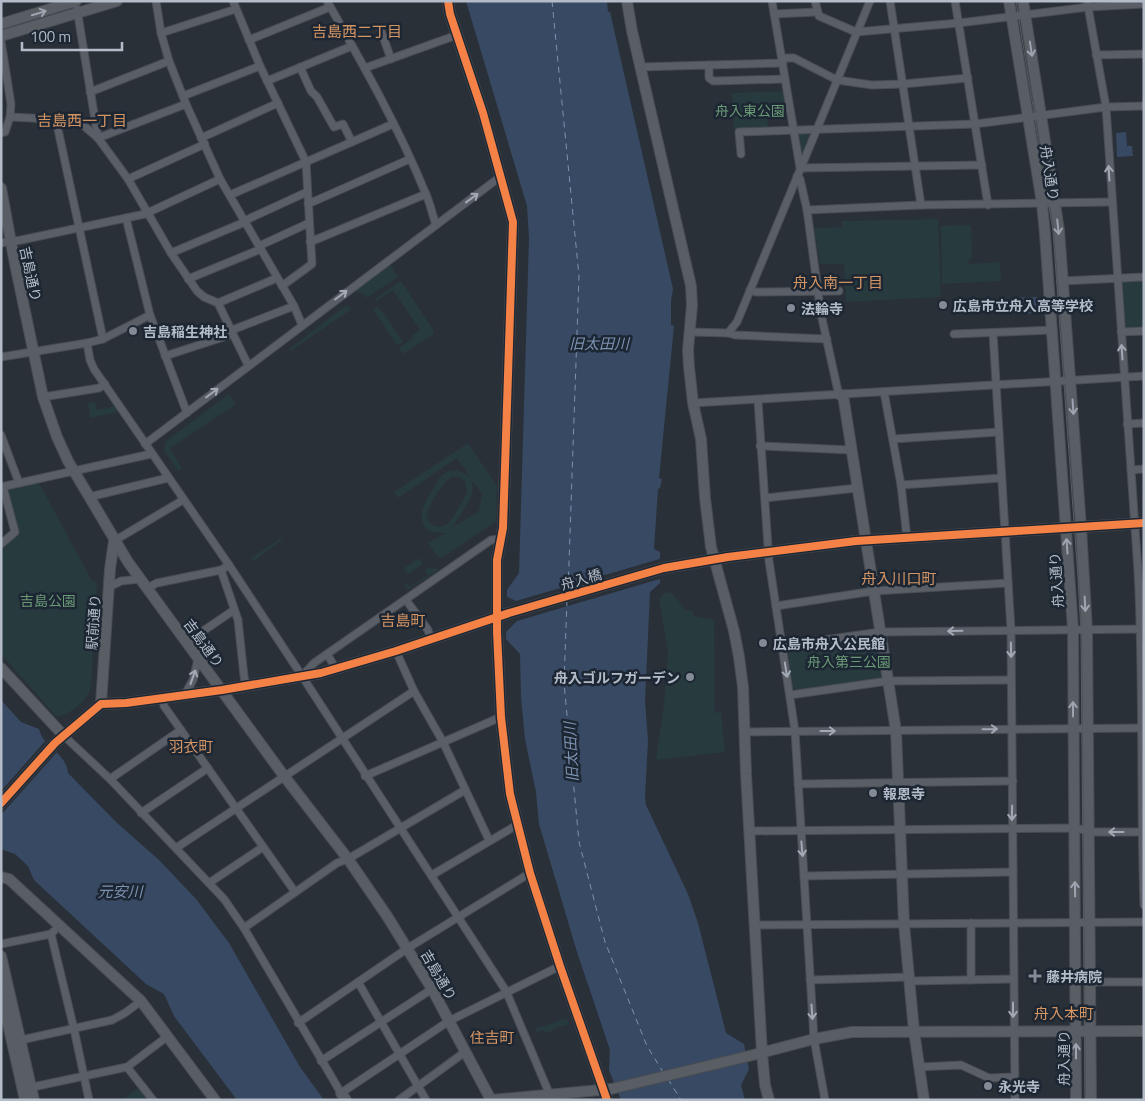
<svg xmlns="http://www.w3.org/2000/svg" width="1145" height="1101" font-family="'Titillium Web','Noto Sans JP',sans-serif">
	<rect width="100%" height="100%" fill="#2a3038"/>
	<g fill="#273a3e" fill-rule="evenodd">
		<path d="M785 91 789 113 767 114 768 128 734 130 732 93Z"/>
		<path d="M811 132 812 134 804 156H802L798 134 799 133Z"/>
		<path d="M938 219 941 297 846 302 844 264H820L814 228 842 227V221Z"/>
		<path d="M971 225 972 258 969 259V264L1000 262 1001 281 942 284 941 226Z"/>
		<path d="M388 265H390L398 277 366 298 362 293 357 292 355 289Z"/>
		<path d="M1144 279V328L1126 329 1123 327 1120 283 1123 280Z"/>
		<path d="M401 281 434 331 433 334 403 354 399 348 413 338 412 336 420 330 393 290 376 301 375 299Z"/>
		<path d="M347 305 352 309 290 351 289 349Z"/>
		<path d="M377 306 382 312H383L403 342 397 345 373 309Z"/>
		<path d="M229 394 236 404 170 448 182 469 178 471 164 450 165 442Z"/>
		<path d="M95 402 97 410 115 406 117 412 91 418 88 403Z"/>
		<path d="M468 443 497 486 496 521 442 558 438 557 428 543 445 533C438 533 431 533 426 528 413 513 433 491 440 477 451 467 461 470 470 477L457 458 398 498 394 492ZM452 477H459L465 481 467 493C461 502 456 515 448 523 441 530 428 526 427 516 426 508 445 480 452 477ZM471 479 482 494 479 511 453 527C460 512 478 497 471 479Z"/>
		<path d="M39 483 92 581 97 582 91 688C87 700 70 716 56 716L1 654V548L18 534 7 490Z"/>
		<path d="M283 537 284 538 254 561 251 558Z"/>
		<path d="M419 558 423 564 408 574 404 568Z"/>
		<path d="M429 568 439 569 408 590 404 584 406 583 410 587 428 575 425 570Z"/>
		<path d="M671 592 686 610 693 611V616L714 620 715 713 721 712 725 752 656 760 664 704 668 650 659 600 664 593Z"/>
		<path d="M873 636 877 638 882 675 880 678 797 691 793 688 787 652 790 649Z"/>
		<path d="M567 1018 569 1024 553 1029V1031L545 1033 544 1030 537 1032 535 1029Z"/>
		<path d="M139 1087 148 1100H123Z"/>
	</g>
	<g fill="#384963">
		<path d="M466 1H607L608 12H610L673 289 671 301V325L674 326 659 478 662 479 660 488 658 489 654 549 660 552V583L650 592 645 701 648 741 645 796 646 805 688 894 698 923 726 1033 744 1044 749 1069 741 1085 745 1100H621L609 1070 610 1050 577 952 539 824 536 792 525 739 521 697 520 654 506 639 507 590 519 573 529 238 527 206Z"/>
		<path d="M1126 132 1127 146H1132L1133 156 1117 157 1116 133Z"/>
		<path d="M1037 297 1038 313 1013 314 1012 298Z"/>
		<path d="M1 700 21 722 39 729C44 749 66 752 68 773L116 822 159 860 196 899 229 943 300 1067 324 1100H237L174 1016 164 994 146 984 34 880 28 866 15 854 1 849Z"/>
	</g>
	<g fill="#2a3038">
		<path d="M663 558V578L517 621 505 633V596L516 601Z"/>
		<path d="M46 740 58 751 1 815V791Z"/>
	</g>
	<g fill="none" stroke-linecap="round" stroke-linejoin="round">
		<g stroke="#7c92b1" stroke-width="1" stroke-dasharray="6 5" stroke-linecap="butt">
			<path d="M552 1 579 276 568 591"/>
			<path d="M567 600 564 683 579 842 605 942 647 1046 663 1072"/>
			<path d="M668 1079 681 1100"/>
		</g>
		<g stroke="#484c53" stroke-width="9">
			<g id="street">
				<path d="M156 1 161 33 169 61 186 104 220 179 294 306 302 325"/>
				<path d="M233 1 260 66 306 162 312 264 282 286"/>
				<path d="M327 1C362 63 398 126 425 192 430 202 432 214 436 225"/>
				<path d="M772 1 800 168 982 165"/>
				<path d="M815 1 819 16 856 32 959 23 1088 7 1144 4"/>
				<path d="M890 1 921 205"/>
				<path d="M955 1 988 205"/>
				<path d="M1087 1 1106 107 1138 571C1144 682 1140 794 1144 905"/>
				<path d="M77 9 98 138 186 104"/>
				<path d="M774 14 817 12"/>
				<path d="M380 28 391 59"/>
				<path d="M161 33 236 9"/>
				<path d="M249 40 330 7"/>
				<path d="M1 41 11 104 10 117 5 132 1 133"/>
				<path d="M1096 55 1144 54"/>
				<path d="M782 58H794L837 80 872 85 903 84 968 78"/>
				<path d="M709 65 783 63"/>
				<path d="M300 67 311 91 317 97 334 127 343 124 352 142"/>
				<path d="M640 67 709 65V78L713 81 785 79"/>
				<path d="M365 68 457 35"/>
				<path d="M267 81 352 46"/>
				<path d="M90 92 169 61"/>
				<path d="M183 96 260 66"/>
				<path d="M10 117 72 120 83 125 98 138 128 179 171 253 197 291 204 297 218 303 248 365"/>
				<path d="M56 120 103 339"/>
				<path d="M201 138 278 103"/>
				<path d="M741 154 739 132 975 124 1106 107 1144 106"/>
				<path d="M797 176 800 179 807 210 821 314 839 396"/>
				<path d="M128 179 205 144"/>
				<path d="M230 195 393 124"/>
				<path d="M308 204 410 159"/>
				<path d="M807 210 921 205 1111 202"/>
				<path d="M126 218 150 315 187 413"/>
				<path d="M244 221 307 192"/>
				<path d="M310 242 426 194"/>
				<path d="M1 243 21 240 145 214 220 179"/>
				<path d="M259 246 309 223"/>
				<path d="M171 253 245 222"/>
				<path d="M188 279 261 249"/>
				<path d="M1062 281 1144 277"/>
				<path d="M750 290 756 292 839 291"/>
				<path d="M218 303 277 278"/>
				<path d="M232 330 294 306"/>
				<path d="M691 332 728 333 737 322 870 1"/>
				<path d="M1121 332 1144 331"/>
				<path d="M728 333 735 335 827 339"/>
				<path d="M993 333 1011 630 1015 1100"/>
				<path d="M954 334 1052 330"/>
				<path d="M87 343 90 360 94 369 229 565 302 676 506 991 552 1100"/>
				<path d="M165 356 233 334"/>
				<path d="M1 357 87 343 103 339 150 315"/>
				<path d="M884 392 901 485 907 538"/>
				<path d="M43 397 99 388 105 384"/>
				<path d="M758 401 769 561 795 731 814 1039 825 1100"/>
				<path d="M693 403 1144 376"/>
				<path d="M1127 424 1144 423"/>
				<path d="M1 435 19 483"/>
				<path d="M893 439 999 432"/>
				<path d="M145 444 500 177"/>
				<path d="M760 446 851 450"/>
				<path d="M1131 470 1144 469"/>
				<path d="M901 485 1001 478"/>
				<path d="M1 487 151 454"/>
				<path d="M89 497 168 478"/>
				<path d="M765 498 857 488"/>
				<path d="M114 541 183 500"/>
				<path d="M1 544 15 532 3 487"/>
				<path d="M229 565 221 570 238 620 244 676 246 685"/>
				<path d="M109 587 121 581 140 579"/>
				<path d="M147 588 157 583 221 570"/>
				<path d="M406 600 428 630 431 639"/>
				<path d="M776 606 874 591 1008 583"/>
				<path d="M187 642 234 610"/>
				<path d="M782 646 880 632 1144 629"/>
				<path d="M396 651 414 691 443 742 489 840"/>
				<path d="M327 654 336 669"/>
				<path d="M302 676 314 663 491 540 501 539"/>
				<path d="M185 694 193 680 198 659"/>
				<path d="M790 695 888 681 1011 680"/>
				<path d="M162 697 164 706 295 892"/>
				<path d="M744 732 1144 728"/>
				<path d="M63 735 110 779 224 899 244 928 341 1093 449 1021 560 966"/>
				<path d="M365 776 501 717"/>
				<path d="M110 779 181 730"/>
				<path d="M798 784 1013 781"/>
				<path d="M141 813 208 768"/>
				<path d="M750 831 1074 828 1095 832H1144"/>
				<path d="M176 848 414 691"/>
				<path d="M432 875 517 825"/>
				<path d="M804 876 1013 872"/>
				<path d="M209 883 263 847"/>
				<path d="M971 923V980"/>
				<path d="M755 925 1144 922"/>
				<path d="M244 928 337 863 348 859 465 790"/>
				<path d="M51 934 74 1029 89 1100"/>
				<path d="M1 944 51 934 54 931"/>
				<path d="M810 980 910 977"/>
				<path d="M910 981 1013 979"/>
				<path d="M358 982 426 1100"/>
				<path d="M1090 982H1144"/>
				<path d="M298 1023 408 948 530 873"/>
				<path d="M21 1040 112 1020 125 1013 141 1001"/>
				<path d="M321 1061 432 989"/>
				<path d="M127 1067 153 1100"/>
				<path d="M919 1067 961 1065 989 1078 1014 1077"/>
				<path d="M28 1088 127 1067 168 1036"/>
				<path d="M399 1100 465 1052"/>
			</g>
		</g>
		<g stroke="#484c53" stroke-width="12">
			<g id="secondary">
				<path d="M448 1 450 14 483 113 513 222 503 528 497 560V632L501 717 510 794 530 873 560 966 607 1100"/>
				<path d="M627 1 632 31 691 286 692 305 688 350 689 367 693 403 701 439 705 498 711 547 734 631 739 657 743 687 746 774 762 1053 765 1085 769 1100"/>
				<path d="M1009 1 1042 203 1045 234 1073 629 1076 1100"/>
				<path d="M1023 1 1059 230 1081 527 1087 630 1091 1100"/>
				<path d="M1 24 76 1"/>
				<path d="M1 36 117 1"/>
				<path d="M1 188 15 264 43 397 57 437 68 461 128 562 284 776 348 859 387 916 432 989 491 1100"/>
				<path d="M843 395 896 731 904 924 914 1031 924 1100"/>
				<path d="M1 668 63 735"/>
				<path d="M101 704 110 569 114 541"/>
				<path d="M1 803 55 743 101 704 126 703 222 690 321 673 396 651 509 613 664 568 728 557 856 541 1144 523"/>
				<path d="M1 877 9 879 141 1001 215 1100"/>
				<path d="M1 956 34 1100"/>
				<path d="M1 993 25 1100"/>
				<path d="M341 1093 346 1100"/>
				<path d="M491 1100 611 1089 749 1056 814 1039 852 1032 1144 1031"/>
			</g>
		</g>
		<use href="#street" stroke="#5a5e66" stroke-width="7"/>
		<use href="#secondary" stroke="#595d64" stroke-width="10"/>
		<path stroke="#595d64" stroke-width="1" d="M1016 1 1053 231 1078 578 1081 633 1085 1100"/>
		<g stroke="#1d2633" stroke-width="11">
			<g id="cycleway">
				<path d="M448 1 450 14 483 113 513 222 503 528 497 560V632L501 717 510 794 530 873 560 966 607 1100"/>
				<path d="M1 803 55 743 101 704 126 703 222 690 321 673 396 651 509 613 664 568 728 557 856 541 1144 523"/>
			</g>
		</g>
		<use href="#cycleway" stroke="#f48246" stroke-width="8"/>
	</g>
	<defs><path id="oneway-shaft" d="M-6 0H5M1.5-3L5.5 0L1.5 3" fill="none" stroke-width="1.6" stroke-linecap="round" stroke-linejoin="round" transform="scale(1.25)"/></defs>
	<g stroke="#9da4b0">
		<use href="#oneway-shaft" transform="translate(39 13) rotate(-17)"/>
		<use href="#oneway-shaft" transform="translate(1031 49) rotate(81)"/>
		<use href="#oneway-shaft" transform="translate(1058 227) rotate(84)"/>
		<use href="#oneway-shaft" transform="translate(1073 407) rotate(86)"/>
		<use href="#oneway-shaft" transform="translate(1067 546) rotate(-94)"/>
		<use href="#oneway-shaft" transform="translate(1085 604) rotate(87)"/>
		<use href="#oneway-shaft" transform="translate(1073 709) rotate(-90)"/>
		<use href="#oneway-shaft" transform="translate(1075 889) rotate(-91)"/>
		<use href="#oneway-shaft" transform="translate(1076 1051) rotate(-90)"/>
	</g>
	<g stroke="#a2a9b5">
		<use href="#oneway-shaft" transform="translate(1109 173) rotate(-93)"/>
		<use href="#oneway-shaft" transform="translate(472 198) rotate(-36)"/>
		<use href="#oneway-shaft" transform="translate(341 295) rotate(-37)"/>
		<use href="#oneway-shaft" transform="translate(1122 352) rotate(-94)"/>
		<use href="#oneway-shaft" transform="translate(212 393) rotate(-37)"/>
		<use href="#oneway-shaft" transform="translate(955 631) rotate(179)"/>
		<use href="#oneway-shaft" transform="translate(1011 650) rotate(89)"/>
		<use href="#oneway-shaft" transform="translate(786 670) rotate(81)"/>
		<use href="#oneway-shaft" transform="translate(193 677) rotate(-70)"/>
		<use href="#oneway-shaft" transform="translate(990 729) rotate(-1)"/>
		<use href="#oneway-shaft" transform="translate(828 731)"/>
		<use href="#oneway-shaft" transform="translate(1012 813) rotate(91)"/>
		<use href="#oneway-shaft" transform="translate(1116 832) rotate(180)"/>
		<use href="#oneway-shaft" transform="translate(802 849) rotate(85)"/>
		<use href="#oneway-shaft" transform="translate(1013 1010) rotate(90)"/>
		<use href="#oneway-shaft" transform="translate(812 1012) rotate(86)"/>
	</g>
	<g fill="#848b96" stroke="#1d2633" stroke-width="2">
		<circle cx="943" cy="305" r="5"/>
		<circle cx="791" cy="308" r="5"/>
		<circle cx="133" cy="331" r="5"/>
		<circle cx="763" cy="643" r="5"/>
		<circle cx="690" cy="677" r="5"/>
		<circle cx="873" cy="793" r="5"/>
		<path d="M1032.5 968.5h5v5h5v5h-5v5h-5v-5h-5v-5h5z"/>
		<circle cx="988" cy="1086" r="5"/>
	</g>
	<g text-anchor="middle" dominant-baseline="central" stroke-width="5" stroke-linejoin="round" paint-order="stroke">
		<g font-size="14" fill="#6b9a76" stroke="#1d2633">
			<text x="750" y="110">舟入東公園</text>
			<text x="48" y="600">吉島公園</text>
			<text x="849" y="661">舟入第三公園</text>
		</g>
		<g font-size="14" fill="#b4bcc9" stroke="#1d2633">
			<text transform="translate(1050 173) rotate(81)">舟入通り</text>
			<text transform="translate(31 274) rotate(78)">吉島通り</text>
			<text transform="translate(581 579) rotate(-16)">舟入橋</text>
			<text transform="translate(1056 580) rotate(-94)">舟入通り</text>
			<text transform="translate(93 622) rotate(-86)">駅前通り</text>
			<text transform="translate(204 643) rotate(54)">吉島通り</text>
			<text transform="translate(439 975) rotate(60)">吉島通り</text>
			<text transform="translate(1063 1058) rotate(-90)">舟入通り</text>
		</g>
		<g font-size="14" font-weight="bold" fill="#b4bcc9" stroke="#1d2633" text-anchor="start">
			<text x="953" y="305">広島市立舟入高等学校</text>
			<text x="801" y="308">法輪寺</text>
			<text x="143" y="331">吉島稲生神社</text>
			<text x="773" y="643">広島市舟入公民館</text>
			<text x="680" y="677" text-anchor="end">舟入ゴルフガーデン</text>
			<text x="883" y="793">報恩寺</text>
			<text x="1046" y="976">藤井病院</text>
			<text x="998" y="1086">永光寺</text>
		</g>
		<g font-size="15" fill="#d59563" stroke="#1d2633">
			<text x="357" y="31">吉島西二丁目</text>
			<text x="82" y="120">吉島西一丁目</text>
			<text x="838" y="282">舟入南一丁目</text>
			<text x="899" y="578">舟入川口町</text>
			<text x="403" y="620">吉島町</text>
			<text x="191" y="746">羽衣町</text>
			<text x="1064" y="1013">舟入本町</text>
			<text x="492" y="1037">住吉町</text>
		</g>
		<g font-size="15" font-style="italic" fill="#7c92b1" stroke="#1d2633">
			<text x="599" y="343">旧太田川</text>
			<text transform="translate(571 752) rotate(-93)">旧太田川</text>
			<text x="120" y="891">元安川</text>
		</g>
	</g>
	<rect width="1145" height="1101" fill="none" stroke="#b4bcc9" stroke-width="5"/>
	<path d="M22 42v8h100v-8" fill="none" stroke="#b4bcc9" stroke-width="2.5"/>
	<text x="30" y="42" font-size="15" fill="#b4bcc9" stroke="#1d2633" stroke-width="4" paint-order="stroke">100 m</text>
</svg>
